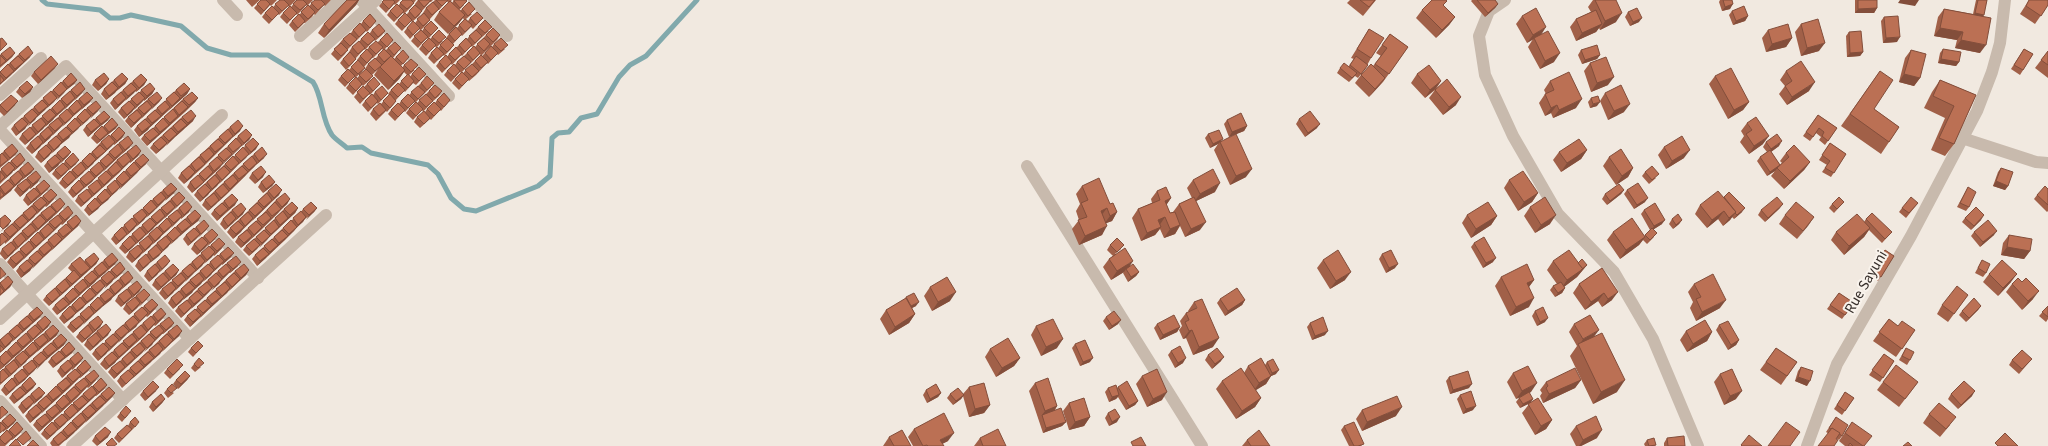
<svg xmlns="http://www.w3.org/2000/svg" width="2048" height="446" font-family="'Source Sans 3',sans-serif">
	<rect width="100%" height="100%" fill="#f1e9e0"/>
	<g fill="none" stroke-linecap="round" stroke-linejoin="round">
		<path stroke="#81a9ac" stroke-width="5" d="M42 0 47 4 100 10 110 18H120L131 15 181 26 207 48 231 55H268L313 82C323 97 321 119 332 135 336 140 343 144 347 148L362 147 371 153 428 165 438 174 451 198 464 209 476 211 538 186 550 176 552 138 558 133 569 132 581 118 597 114 619 77 630 65 646 56 697 0"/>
		<g stroke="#c8baad" stroke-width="12">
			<path d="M223 0 237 15"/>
			<path d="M361 0 449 96"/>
			<path d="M474 0 507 36"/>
			<path d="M1505 0 1489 11 1479 36 1485 75 1513 136 1558 214 1614 272 1653 339 1698 446"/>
			<path d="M300 36 340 0"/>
			<path d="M316 54 376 0"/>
			<path d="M0 95 41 58"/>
			<path d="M0 126 66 66 258 278"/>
			<path d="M0 130 190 339"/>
			<path d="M1962 138 2036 162 2048 163"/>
			<path d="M1027 166 1202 446"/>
			<path d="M0 264 123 400"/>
			<path d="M0 319 222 115"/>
			<path d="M0 401 41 446"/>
			<path d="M72 446 326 215"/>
		</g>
		<path stroke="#c8baad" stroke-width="12" d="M1807 446 1837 364 1911 236 1977 111 1992 72 2000 43 2005 0"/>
	</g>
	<g fill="#a16048">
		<path d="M246 0H260L252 7Z"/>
		<path d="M261 0H277L271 6 270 5 261 15 254 8Z"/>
		<path d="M280 0H296L289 7 288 6 279 15 278 14 269 24 262 17 265 13 273 7Z"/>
		<path d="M297 0H313L307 6 306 5 304 8 297 15 296 14 287 24 280 17 283 13 291 7Z"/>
		<path d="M315 0H331L325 6 324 5 315 15 314 14 312 17 305 23H304L295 32 289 25 292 21 309 6Z"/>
		<path d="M347 0H359L356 5 324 38 318 33 324 24Z"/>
		<path d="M384 0H400L395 5 394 4 386 13 379 6Z"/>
		<path d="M403 0H416L411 7 404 14 403 13 394 22 387 15 390 11 398 6Z"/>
		<path d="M418 0H433L431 2H430L422 11 419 16 412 22 411 21 402 31 395 24 398 20 407 14 415 5V4Z"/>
		<path d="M435 0H452L451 1 452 3 454 0 464 5 459 10 460 11 462 9 472 14 466 19 468 21 470 18H483L473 29 471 27 462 36 461 35 453 44 451 49 444 56 443 55 434 64 428 58 431 53 438 48 446 39V38L449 34 457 28 464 20 463 18 459 23 448 34 434 20 439 12 448 3 447 1 439 10H438L430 19 427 24 421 30 422 31 424 28H438L428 39 427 38 418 48 411 41 420 30 419 29 410 39 404 32 407 28 415 23 423 13 426 8Z"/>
		<path d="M1350 0H1376L1363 16 1347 3Z"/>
		<path d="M1472 0H1495L1498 4 1495 8 1485 17 1471 1Z"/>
		<path d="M1593 0H1616V22L1600 30 1599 28 1596 32 1576 41 1570 27 1576 19 1591 12 1588 7Z"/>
		<path d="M1720 0H1732L1730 9 1722 11 1719 2Z"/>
		<path d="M1855 0H1877V8L1874 13H1855Z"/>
		<path d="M1976 0H1987L1983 16 1980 53 1955 48 1957 40 1934 36 1938 17 1944 9 1973 14Z"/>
		<path d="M2029 0 2048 5 2035 24 2020 14Z"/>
		<path d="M1444 6 1455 17 1449 25 1436 38 1416 18 1422 10Z"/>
		<path d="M1732 11 1748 16 1745 21 1733 25 1729 15Z"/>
		<path d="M1628 12 1639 22 1630 26 1625 17Z"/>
		<path d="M1522 16 1541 35 1554 62 1540 69 1528 47 1533 39 1527 43 1516 24Z"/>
		<path d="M1884 17 1897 42 1883 43 1881 21Z"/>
		<path d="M363 21H376L367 32 366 31 348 49 345 54 338 61 331 54 343 39 351 33 353 30 361 24Z"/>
		<path d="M1801 24 1819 51 1801 56 1795 32Z"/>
		<path d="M478 27 489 31 481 38 472 47 471 46 462 56 461 55 452 65 451 64 442 73 436 66 439 62 447 57 449 54 456 48 459 45 467 39Z"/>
		<path d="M1369 29 1371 58 1365 69 1358 78 1355 76 1349 82 1337 73 1340 68 1348 67 1354 59 1351 58Z"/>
		<path d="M372 30 385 31 382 35 375 41 374 40 365 50 364 49 356 58 353 63 346 70 340 63 343 59 349 52 352 47 359 42 361 39 370 33Z"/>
		<path d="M1768 30 1792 38 1786 47 1766 52 1762 38Z"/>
		<path d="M1849 32 1863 52 1860 56 1847 57 1846 36Z"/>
		<path d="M1390 34 1408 47 1383 82 1369 97 1355 83 1361 75 1373 66 1381 56 1376 53Z"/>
		<path d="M486 35H500L497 40 481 56 480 54 461 73 460 72 451 82 444 75 447 71 455 65 457 62 464 56 467 53 475 47Z"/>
		<path d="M432 37 443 41 436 48 435 46 426 56 419 49 422 45 430 39Z"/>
		<path d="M380 40H393L385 49 386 50 388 48H401L393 58 394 59 396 57H409L401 66 402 68 404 65 415 70 409 75 410 77 412 74H426L416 85 413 83 405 92 404 91 396 100V101L393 105 387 112 386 111 376 121 370 114 373 109 381 104 389 95 388 94 391 90 399 84 407 75 404 72 399 79 388 90 374 75 378 69 372 75 370 80 363 86 364 87 367 84H380L370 95 369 94 360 104 354 97 363 86 362 85 353 95 346 88 349 84 357 78 366 69H365L368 64 376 58 383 50 382 49 373 58H372L364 67 362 72 355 78 354 77 345 87 338 80 341 76 349 70 357 61V60L360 56 367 50 369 47 378 42Z"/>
		<path d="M494 44 505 49 498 55 497 54 488 64 487 63 476 75 469 81 468 80 459 90 452 83 455 79 463 73 475 61 482 56 485 53 492 47Z"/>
		<path d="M1943 49 1959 62 1956 66 1938 63 1940 53Z"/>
		<path d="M2024 49 2033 54 2020 75 2011 69Z"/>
		<path d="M1581 50 1600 55 1597 59 1582 64 1578 55Z"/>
		<path d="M1911 50 1920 78 1914 86 1899 82 1905 58Z"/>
		<path d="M2048 51V78L2035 68Z"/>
		<path d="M15 53 12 57 0 68V55L1 54Z"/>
		<path d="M19 54 30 57 0 85V72Z"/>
		<path d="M1590 63 1608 85 1591 92 1584 71Z"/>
		<path d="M55 68 38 84 31 76 34 72Z"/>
		<path d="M1786 71 1809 91 1787 105 1779 94 1785 86 1780 80Z"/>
		<path d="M1880 71 1874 109 1899 127 1881 154 1841 126Z"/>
		<path d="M1417 74 1441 81 1436 89 1456 105 1443 115 1429 98 1435 90 1425 98 1411 83Z"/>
		<path d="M1715 76 1749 102 1743 110 1728 119 1709 84Z"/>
		<path d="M109 79 106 84 98 91 92 85 95 80Z"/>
		<path d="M128 79 125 84 106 100 101 94 104 89 114 80Z"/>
		<path d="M77 80 74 84 65 91 16 136 11 129 14 125 22 118 63 81Z"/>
		<path d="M147 80 144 85 136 92 135 91 115 110 110 103 113 99 133 81Z"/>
		<path d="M1940 80 1976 95 1954 144 1945 156 1931 150 1945 118 1924 108 1932 92Z"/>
		<path d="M1550 81 1576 108 1553 118 1551 113 1545 116 1539 103 1545 94H1546L1544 90Z"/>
		<path d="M421 83 431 87 415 103 414 102 405 112 404 111 395 121 388 114 391 110 399 104 401 101 409 95Z"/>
		<path d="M33 87 30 92 22 98 16 92 19 88Z"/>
		<path d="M155 89 152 94 144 101V100L124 119 118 112 121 108 140 92 141 90Z"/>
		<path d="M190 89 187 94 177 103 139 137 134 130 137 126 165 101 176 90Z"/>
		<path d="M71 90 82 93 25 145 19 139 22 134 31 127Z"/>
		<path d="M429 91H442L439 96 432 102 423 112 422 110 413 120 406 113 409 109 417 103Z"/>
		<path d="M375 92 388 93 378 104 377 103 368 112 362 105 365 101 373 95Z"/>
		<path d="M1605 93 1624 112 1608 120 1600 101Z"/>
		<path d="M11 95 15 105 4 116 0 112V106Z"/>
		<path d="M162 98 159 102 149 111 131 128 125 121 128 117 148 99Z"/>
		<path d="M198 98 195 102 185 112 147 146 141 139 144 135 153 128 183 99Z"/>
		<path d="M1591 98 1597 106 1590 108 1588 102Z"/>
		<path d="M79 99 90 102 71 118 32 154 26 148 30 143 38 136 49 125Z"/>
		<path d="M437 100H450L441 111 440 110 431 120 430 119 420 128 414 122 417 117 425 112 427 109 435 103Z"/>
		<path d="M87 108 98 111 79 127 41 163 35 157 38 152 46 145 58 134Z"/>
		<path d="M1818 115 1837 128 1825 145 1819 140 1821 137 1816 133 1810 141 1803 136Z"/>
		<path d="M110 117 107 121 98 128 88 137 83 130 86 126 96 118Z"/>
		<path d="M182 117 193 121 156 154 150 148 153 144Z"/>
		<path d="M1299 119 1317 128 1305 137 1296 124Z"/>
		<path d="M1227 120 1247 126 1244 131 1229 137 1224 124Z"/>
		<path d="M1747 123 1763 144 1749 154 1740 142 1744 136 1741 131Z"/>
		<path d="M118 125 115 129 106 136 97 144 91 138 94 134 104 126Z"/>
		<path d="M230 127 240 131 232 138 202 168 184 184 178 178 181 173Z"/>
		<path d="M125 133 122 138 114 145 113 144 102 155 65 189 59 183 62 179 91 153 101 142 111 135Z"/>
		<path d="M1208 134 1222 141 1246 177 1230 185 1214 150 1218 144 1210 148 1205 138Z"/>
		<path d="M252 135 249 140 240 147 222 164 220 168 192 193 187 187 190 182 198 175 228 146 236 139 238 136Z"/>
		<path d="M1766 142 1779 146 1771 152 1780 165 1782 163 1780 161 1786 153 1810 162 1804 170 1784 189 1771 176 1775 171 1767 176 1757 161 1760 157 1767 152 1763 147Z"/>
		<path d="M119 143 130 147 122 154 111 164 73 198 68 192 71 188 99 163 109 152Z"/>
		<path d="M1830 143 1846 154 1831 177 1822 172 1827 165 1819 160Z"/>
		<path d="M245 145 256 149 247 156 227 176 200 202 194 195 197 191 214 175 225 164 244 148Z"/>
		<path d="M1664 147 1684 158 1666 169 1658 155Z"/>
		<path d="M1587 150 1581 159 1561 172 1553 160 1559 152Z"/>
		<path d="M4 151H18L15 155 0 168V155Z"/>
		<path d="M141 151 138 156 130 163 129 162 119 173 81 207 75 201 78 196 87 190 117 160 127 152Z"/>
		<path d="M71 152 68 156 49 173 44 166 47 162 55 155 57 153Z"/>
		<path d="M254 154 264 158 256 165 226 195 208 211 202 205 205 200Z"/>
		<path d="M1609 157 1633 168 1628 177 1616 185 1603 166Z"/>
		<path d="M11 161 22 164 14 171H13L0 184V171Z"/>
		<path d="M65 161 76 164 67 171 58 180 52 174 55 170 64 163Z"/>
		<path d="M135 161 146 164 89 216 84 210 87 206 115 181Z"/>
		<path d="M2001 168 2008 186 2005 190 1993 186 1998 172Z"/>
		<path d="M20 169 31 173 22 180 0 200V187Z"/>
		<path d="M1645 172 1656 178 1649 184 1642 176Z"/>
		<path d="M252 173 263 177 255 184 249 178Z"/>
		<path d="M27 178 38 182 30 189 29 188 20 197 14 190 17 186Z"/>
		<path d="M1193 180 1215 192 1196 201 1200 230 1185 237 1180 226 1175 234 1164 238 1160 229 1155 235 1141 241 1132 218 1138 209 1152 203 1151 199 1157 191 1171 198 1166 205 1170 213 1173 212 1179 204 1192 198 1187 188Z"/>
		<path d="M1509 180 1538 193 1532 202 1518 211 1504 188Z"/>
		<path d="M261 182H275L272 186 263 193 258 187Z"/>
		<path d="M50 186 47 190 38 198V197L28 206 23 200 26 195 36 187Z"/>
		<path d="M1082 186 1110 204 1117 212 1112 221 1106 223 1102 235 1079 245 1072 229 1079 220 1076 211 1080 204 1076 194Z"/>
		<path d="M1968 187 1969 207 1966 211 1957 207Z"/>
		<path d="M2048 189V211L2047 212 2034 199 2037 195Z"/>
		<path d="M163 190 174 193 165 200 116 245 111 239 114 235Z"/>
		<path d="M1624 190 1621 194 1607 205 1602 199 1605 194Z"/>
		<path d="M1627 190 1645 202 1634 209 1624 194Z"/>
		<path d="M268 191 279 195 233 239 227 232 230 228 247 212Z"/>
		<path d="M43 196 54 199 46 207 45 206 5 244 3 233 4 231 33 204Z"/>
		<path d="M1724 197 1742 212 1734 219 1732 217 1730 220 1723 226 1718 219 1707 228 1695 214 1700 205Z"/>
		<path d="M185 198 182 202 125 254 119 248 122 244 171 199Z"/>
		<path d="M290 199 287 204 259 232 241 248 235 242 238 237 256 221 276 200Z"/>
		<path d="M224 201 235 205 217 221 211 214 214 210Z"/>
		<path d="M1844 202 1834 213 1829 208 1832 204Z"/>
		<path d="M1918 203 1906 218 1899 212 1902 208Z"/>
		<path d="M51 205 62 208 54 216V215L5 260 0 254V253L2 249 11 242 41 213Z"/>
		<path d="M1530 207 1550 224 1535 233 1524 216Z"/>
		<path d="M179 208 189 212 181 219V218L132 263 126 257 129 252 138 246 149 234Z"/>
		<path d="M298 208 295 213 287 220 276 231 249 256 243 250 246 246 264 230 284 209Z"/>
		<path d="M317 208 314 212 305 219 285 240 257 266 252 259 255 255 272 239 283 228 301 212 303 209Z"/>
		<path d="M1780 208 1765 222 1758 215 1761 210Z"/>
		<path d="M232 210 243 214 225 230 220 224 223 219Z"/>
		<path d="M1644 210 1662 224 1654 229V237L1647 244 1643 240 1639 245 1620 259 1607 240 1613 232 1644 236 1650 230 1641 214Z"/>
		<path d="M59 214 70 217 62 225 61 224 13 269 7 262 10 258 19 251 49 222Z"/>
		<path d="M76 215 81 221 78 226 21 278 16 271 19 267 27 260Z"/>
		<path d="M1467 215 1497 216 1491 225 1471 238 1462 223Z"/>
		<path d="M1785 215 1814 217 1797 239 1779 224Z"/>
		<path d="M201 216 198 221 179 236 140 272 135 266 138 261 146 255 157 243 187 217Z"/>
		<path d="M1965 218 1981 220 1971 230 1962 222Z"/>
		<path d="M1672 219 1682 220 1679 224 1673 229 1669 224Z"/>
		<path d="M1866 219 1892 232 1882 243 1869 230 1864 237 1844 255 1831 240 1836 232 1864 222Z"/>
		<path d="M209 226 206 230 188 246 183 239 186 235 196 227Z"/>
		<path d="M1974 232 1994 235 1980 247 1971 236Z"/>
		<path d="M2009 235 2030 251 2024 259 2001 255 2003 243Z"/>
		<path d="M204 236 215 239 197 255 191 249 194 244Z"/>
		<path d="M1474 243 1493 262 1483 268 1471 247Z"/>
		<path d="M211 245 222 248 214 256 213 255 165 300 159 293 162 289 171 282 182 271Z"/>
		<path d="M1110 245 1121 249 1115 254 1129 267 1139 272 1136 276 1128 282 1123 273 1124 272 1111 280 1103 267 1109 259 1113 256 1107 250Z"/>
		<path d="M1885 250 1894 256 1878 281 1868 275Z"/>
		<path d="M220 254 231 257 222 265V264L173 309 168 303 171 298 179 291 190 280Z"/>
		<path d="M1382 254 1395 268 1386 273 1379 259Z"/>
		<path d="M99 259 96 264 49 306 43 300 46 296 72 272 68 268 71 264 84 262 85 260Z"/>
		<path d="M104 260 115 264 57 315 52 309 55 305Z"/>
		<path d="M1323 260 1345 280 1330 289 1317 268Z"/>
		<path d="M1982 260 1986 273 1983 277 1975 273Z"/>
		<path d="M170 261 167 265 149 282 144 276 147 271 157 262Z"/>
		<path d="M1553 261 1578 263 1587 265 1577 277 1564 287 1565 288 1562 293 1555 297 1550 290 1553 286 1557 284 1547 270Z"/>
		<path d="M227 263 238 266 230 273H229L181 318 175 311 178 307 187 300 198 289Z"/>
		<path d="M1602 268 1612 300 1602 307 1598 301 1585 310 1573 293 1579 284Z"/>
		<path d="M111 270 122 273 103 288 64 324 59 318 62 314Z"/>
		<path d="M179 270 176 275 158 291 152 285 155 280 165 271Z"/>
		<path d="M249 270 246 275 190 327 184 320 187 316 196 309 235 271Z"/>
		<path d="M1989 274 2011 282 1998 296 1983 282Z"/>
		<path d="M1501 277 1534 280 1529 287V307L1510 316 1495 286Z"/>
		<path d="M120 278 130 282 122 289 73 333 67 327 70 323 79 316Z"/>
		<path d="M13 282 10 287 0 296V283Z"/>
		<path d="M1694 284 1720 308 1696 321 1690 308 1693 302 1688 292Z"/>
		<path d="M2012 284 2033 299 2022 310 2006 292Z"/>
		<path d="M930 287 950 301 932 311 924 296Z"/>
		<path d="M128 288 139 292 121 307 115 301 118 296Z"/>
		<path d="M1839 293 1854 303 1842 319 1827 309Z"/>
		<path d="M1968 295 1948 322 1937 314 1942 305Z"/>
		<path d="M136 296 147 299 129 315 123 309 126 304Z"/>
		<path d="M906 297 916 306 912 308 915 314 909 323 889 335 880 319 886 310 905 299Z"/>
		<path d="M1220 299 1245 300 1242 305 1225 316 1217 303Z"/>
		<path d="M1194 302 1213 347 1193 355 1186 338 1183 339 1179 330 1182 326 1180 321 1186 313 1189 312 1188 311Z"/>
		<path d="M158 305 155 309 147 317 146 316 98 361 92 354 95 350 104 343 115 332 144 306Z"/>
		<path d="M1981 306 1978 310 1966 322 1959 315 1962 311Z"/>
		<path d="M2048 306V319L2046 322 2039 316Z"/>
		<path d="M1535 311 1545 322 1537 326 1532 316Z"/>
		<path d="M29 314 40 317 21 333 0 353V340Z"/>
		<path d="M166 314 163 318 155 326 154 325 144 336 106 370 100 364 104 359 112 352 143 323 153 315Z"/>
		<path d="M1106 317 1118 324 1109 330 1103 321Z"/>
		<path d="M1889 319 1898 326 1915 330 1896 357 1873 341Z"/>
		<path d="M103 322 100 327 82 343 76 337 79 333 89 323Z"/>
		<path d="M37 323 48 327 0 370V357Z"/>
		<path d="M174 323 171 327 163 334H162L114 379 108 372 111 368 120 361 131 350 160 324Z"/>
		<path d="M1310 323 1325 335 1312 340 1307 327Z"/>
		<path d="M1157 324 1180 327 1177 332 1160 340 1154 328Z"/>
		<path d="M1574 324 1617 392 1593 404 1570 356 1577 346 1569 332Z"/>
		<path d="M1719 325 1739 340 1736 345 1728 350 1716 330Z"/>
		<path d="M1036 326 1057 348 1041 356 1031 335Z"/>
		<path d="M59 331 56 336 27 360 0 385V372L15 358 45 332Z"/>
		<path d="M97 331 108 335 90 351 84 345 87 340Z"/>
		<path d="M1686 331 1712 332 1707 341 1687 352 1680 340Z"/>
		<path d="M168 332 179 336 122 388 117 381 120 377 128 370Z"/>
		<path d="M53 341 64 345 45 360 6 396 1 390 4 386Z"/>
		<path d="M1075 344 1090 362 1080 366 1072 348Z"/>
		<path d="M203 346 193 357 188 352 191 348Z"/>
		<path d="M1776 348 1797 362 1781 385 1760 370Z"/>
		<path d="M1906 348 1910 360 1907 365 1899 360Z"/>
		<path d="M990 349 1020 358 1014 366 996 377 985 357Z"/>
		<path d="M61 350 72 353 63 360 53 368 48 362 51 358Z"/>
		<path d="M1171 351 1183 363 1175 368 1168 355Z"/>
		<path d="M1884 354 1894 361 1880 382 1869 375Z"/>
		<path d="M1208 355 1221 361 1212 369 1205 360Z"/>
		<path d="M83 358 80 362 72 370V369L62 378 57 371 60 367 70 359Z"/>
		<path d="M2032 359 2019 374 2009 365 2012 360Z"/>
		<path d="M1267 362 1276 374 1271 376 1266 384 1255 390 1261 398 1255 407 1236 419 1216 389 1222 381 1244 373 1248 366 1265 365Z"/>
		<path d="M194 364 201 367 195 372 191 368Z"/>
		<path d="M91 367 88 371 80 378H79L68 389 30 423 25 416 28 412 67 376 77 368Z"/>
		<path d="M1801 367 1807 386 1795 381 1798 371Z"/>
		<path d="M167 369H180L170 379 164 373Z"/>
		<path d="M1513 373 1531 392 1516 399 1507 382Z"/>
		<path d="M1720 374 1736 399 1724 405 1714 382Z"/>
		<path d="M190 376 187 380 178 389 173 384 176 380Z"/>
		<path d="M1142 376 1162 400 1147 407 1136 384Z"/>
		<path d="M85 377 96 380 88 388 87 387 77 398 39 432 33 425 36 421 45 414 75 385Z"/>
		<path d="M1449 377 1469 388 1450 394 1446 381Z"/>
		<path d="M1581 380 1575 388 1543 403 1540 396 1542 393 1540 390 1546 382Z"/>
		<path d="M1883 382H1918L1899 407 1877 390Z"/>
		<path d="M1035 383 1057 406 1055 410 1066 422 1062 426 1043 433 1029 391Z"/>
		<path d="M36 384 33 388 14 404 9 398 12 394 22 385Z"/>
		<path d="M107 385 104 389 96 396H95L47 440 41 434 44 430 63 414 83 394 93 386Z"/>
		<path d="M969 387 990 405 984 413 969 417 963 396 961 399 953 405 947 398 950 394H963Z"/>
		<path d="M1118 387 1138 401 1135 405 1126 410 1118 397 1116 399 1109 402 1105 392 1108 388H1117Z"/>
		<path d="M167 389 174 393 168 398 164 393Z"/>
		<path d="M926 390 941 393 938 397 927 403 923 395Z"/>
		<path d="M143 391H156L145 401 140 395Z"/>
		<path d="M1845 392 1854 398 1842 415 1834 409Z"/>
		<path d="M115 393 112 397 93 415 59 446H52L50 443 53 439 101 394Z"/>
		<path d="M31 394 42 397 33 404 23 414 18 407 21 403 29 396Z"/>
		<path d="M1951 394 1972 396 1958 409 1948 399Z"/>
		<path d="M1460 395 1473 410 1463 414 1457 399Z"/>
		<path d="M1519 398 1533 399 1530 403 1552 420 1546 429 1535 435 1522 413 1530 403 1520 408 1516 402Z"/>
		<path d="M165 399 162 403 153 412 149 407 152 402Z"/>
		<path d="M1069 403 1090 417 1084 426 1069 430 1063 411Z"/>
		<path d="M1362 410 1396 416 1362 431 1356 419Z"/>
		<path d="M120 413 128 415 122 422 117 417Z"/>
		<path d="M1108 413 1117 422 1109 426 1105 418Z"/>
		<path d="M1929 414 1950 425 1940 437 1923 423Z"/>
		<path d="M1836 417 1842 436 1839 440 1826 432Z"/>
		<path d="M16 420 13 424 3 432 1 422 2 421Z"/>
		<path d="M130 422 136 426 119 443 114 438 117 434 128 426Z"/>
		<path d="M1852 422 1864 446H1845L1839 441Z"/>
		<path d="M1344 426 1362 446H1349L1341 430Z"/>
		<path d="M1576 426 1597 438 1581 446H1576L1570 434Z"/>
		<path d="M23 429 20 433 12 440H11L5 446H0V437L9 430Z"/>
		<path d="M914 429 948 441 942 444 944 446H913L908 437Z"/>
		<path d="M95 436 108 437 97 446 92 441Z"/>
		<path d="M889 437 911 446H883Z"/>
		<path d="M980 438 1006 446H974Z"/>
		<path d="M1667 438 1685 446H1664V443Z"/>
		<path d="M1247 440 1270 446H1242Z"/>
		<path d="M1647 440 1656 446H1645L1644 444Z"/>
	</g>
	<g fill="#834e3b">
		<path d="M358 0H359L356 5 324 38 329 30Z"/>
		<path d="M1900 0H1919L1915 6 1898 3Z"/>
		<path d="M1498 4 1495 8 1485 17 1488 13Z"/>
		<path d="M1733 4 1730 9 1722 11 1725 7Z"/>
		<path d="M1877 8 1874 13H1855L1858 9Z"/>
		<path d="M1622 13 1616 22 1600 30 1605 21Z"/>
		<path d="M1975 13 1984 15 1981 19 1972 17Z"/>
		<path d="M465 15 459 23 448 34 454 26Z"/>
		<path d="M1748 16 1745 21 1733 25 1736 21Z"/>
		<path d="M1455 17 1449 25 1436 38 1442 30Z"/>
		<path d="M1642 18 1639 22 1630 26 1633 22Z"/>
		<path d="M1602 24 1596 32 1576 41 1582 33Z"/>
		<path d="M1546 27 1541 35 1527 43 1533 35Z"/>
		<path d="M1940 28 1963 32 1957 40 1934 36Z"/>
		<path d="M1900 37 1897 42 1883 43 1886 38Z"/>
		<path d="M1792 38 1786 47 1766 52 1772 44Z"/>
		<path d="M1961 40 1986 45 1980 53 1955 48Z"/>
		<path d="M1825 43 1819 51 1801 56 1807 48Z"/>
		<path d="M1863 52 1860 56 1847 57 1850 53Z"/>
		<path d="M15 53 12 57 4 64 7 60Z"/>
		<path d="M33 53 30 57 12 74 15 69Z"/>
		<path d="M1560 53 1554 62 1540 69 1545 61Z"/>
		<path d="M1600 55 1597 59 1582 64 1585 60Z"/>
		<path d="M1941 59 1959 62 1956 66 1938 63Z"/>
		<path d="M58 64 55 68 38 84 41 80Z"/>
		<path d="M405 70 399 79 388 90 394 81Z"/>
		<path d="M14 71 11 75 3 82 6 78Z"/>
		<path d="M1904 74 1920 78 1914 86 1899 82Z"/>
		<path d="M1614 77 1608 85 1591 92 1597 83Z"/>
		<path d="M1385 78 1379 86 1369 97 1375 89Z"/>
		<path d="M109 79 106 84 98 91 101 87Z"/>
		<path d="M128 79 125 84 116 91 119 87Z"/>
		<path d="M77 80 74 84 65 91 68 87Z"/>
		<path d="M147 80 144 85 136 92 139 88Z"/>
		<path d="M1441 81 1435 89 1425 98 1430 90Z"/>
		<path d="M1815 82 1809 91 1787 105 1792 97Z"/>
		<path d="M33 87 30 92 22 98 25 94Z"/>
		<path d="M118 88 115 93 106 100 109 96Z"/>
		<path d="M67 89 64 93 56 101 59 96Z"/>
		<path d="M85 89 82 93 74 101 77 96Z"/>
		<path d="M137 89 134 93 125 101 128 96Z"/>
		<path d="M155 89 152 94 144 101 147 96Z"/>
		<path d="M190 89 187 94 169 110 172 106Z"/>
		<path d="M1461 97 1456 105 1443 115 1449 107Z"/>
		<path d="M57 98 54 102 46 109 49 105Z"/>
		<path d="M75 98 72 102 64 110 67 105Z"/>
		<path d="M93 98 90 102 81 110 84 105Z"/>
		<path d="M126 98 123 102 115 110 118 105Z"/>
		<path d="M145 98 142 102 134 110 137 105Z"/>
		<path d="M162 98 159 102 151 110 154 105Z"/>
		<path d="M198 98 195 102 176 119 179 115Z"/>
		<path d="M1582 99 1576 108 1553 118 1559 110Z"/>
		<path d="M18 101 15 105 4 116 7 112Z"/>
		<path d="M1600 102 1597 106 1590 108 1593 104Z"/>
		<path d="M1749 102 1743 110 1728 119 1734 110Z"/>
		<path d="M1630 104 1624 112 1608 120 1614 111Z"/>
		<path d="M1557 105 1551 113 1545 116 1551 108Z"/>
		<path d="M48 106 45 110 36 118 39 113Z"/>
		<path d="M65 107 62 111 54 118 57 114Z"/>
		<path d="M82 107 79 111 71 118 74 114Z"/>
		<path d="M101 107 98 111 90 119 93 114Z"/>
		<path d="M135 107 132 112 124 119 127 115Z"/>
		<path d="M152 107 149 111 141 119 144 114Z"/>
		<path d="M170 107 167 111 159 119 162 114Z"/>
		<path d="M38 115 35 120 27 127 30 123Z"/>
		<path d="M56 115 53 120 45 127 48 122Z"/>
		<path d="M73 116 70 120 62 127 65 123Z"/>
		<path d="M91 116 88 120 80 127 83 123Z"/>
		<path d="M142 116 139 120 131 128 134 123Z"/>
		<path d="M161 116 158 120 149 128 152 123Z"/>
		<path d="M178 116 175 120 167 128 170 123Z"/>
		<path d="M196 116 193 121 185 128 188 123Z"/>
		<path d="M110 117 107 121 98 128 101 124Z"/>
		<path d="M28 124 25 129 16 136 19 132Z"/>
		<path d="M46 124 43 129 35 136 38 132Z"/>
		<path d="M63 124 60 128 52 136 55 131Z"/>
		<path d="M1320 124 1317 128 1305 137 1308 133Z"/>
		<path d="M81 125 78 129 70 136 73 132Z"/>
		<path d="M100 125 97 129 88 137 91 132Z"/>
		<path d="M118 125 115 129 106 136 109 132Z"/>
		<path d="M151 125 148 130 139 137 142 132Z"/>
		<path d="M169 125 166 129 157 137 160 132Z"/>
		<path d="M187 125 184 129 175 137 178 132Z"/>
		<path d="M243 126 240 131 232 138 235 134Z"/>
		<path d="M1247 126 1244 131 1229 137 1232 132Z"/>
		<path d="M53 133 50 138 42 145 45 140Z"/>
		<path d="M72 133 69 138 60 145 63 140Z"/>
		<path d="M108 133 105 137 97 144 100 140Z"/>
		<path d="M125 133 122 138 114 145 117 141Z"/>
		<path d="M36 134 33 138 25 145 28 141Z"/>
		<path d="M159 134 156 138 147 146 150 141Z"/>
		<path d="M177 134 174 138 166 146 169 141Z"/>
		<path d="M252 135 249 140 241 147 244 143Z"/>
		<path d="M233 136 230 140 193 175 196 171Z"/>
		<path d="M1769 136 1763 144 1749 154 1754 146Z"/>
		<path d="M1223 139 1218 144 1210 148 1213 144Z"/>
		<path d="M1782 141 1779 146 1768 154 1771 149Z"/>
		<path d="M43 142 40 147 32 154 35 150Z"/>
		<path d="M62 142 59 147 51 154 54 150Z"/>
		<path d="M115 142 112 146 94 162 97 158Z"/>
		<path d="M133 143 130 147 122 154 125 150Z"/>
		<path d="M167 143 164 147 156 154 159 150Z"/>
		<path d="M259 144 256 149 248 156 251 152Z"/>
		<path d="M242 145 239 149 202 184 205 180Z"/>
		<path d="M1587 150 1581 159 1561 172 1567 163Z"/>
		<path d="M1690 150 1684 158 1666 169 1672 161Z"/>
		<path d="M18 151 15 155 6 162 10 158Z"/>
		<path d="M52 151 49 156 41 163 44 159Z"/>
		<path d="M123 151 120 155 103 172 106 167Z"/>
		<path d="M141 151 138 156 130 163 133 159Z"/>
		<path d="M71 152 68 156 60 164 63 159Z"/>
		<path d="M249 154 246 158 238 165 241 161Z"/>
		<path d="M267 154 264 158 256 165 259 161Z"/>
		<path d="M96 159 93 164 85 171 88 167Z"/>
		<path d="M25 160 22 164 14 171 17 167Z"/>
		<path d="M79 160 76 164 68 171 71 167Z"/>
		<path d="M131 160 128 164 110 180 113 176Z"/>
		<path d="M149 160 146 164 138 171 141 167Z"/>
		<path d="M61 161 58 166 49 173 52 168Z"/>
		<path d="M1810 162 1804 170 1784 189 1790 181Z"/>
		<path d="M239 163 236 167 219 184 222 180Z"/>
		<path d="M257 163 254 167 246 174 249 170Z"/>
		<path d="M1780 165 1775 171 1767 176 1770 172Z"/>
		<path d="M15 168 12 173 4 180 7 176Z"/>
		<path d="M1633 168 1628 177 1616 185 1622 176Z"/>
		<path d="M34 169 31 173 22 180 25 176Z"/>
		<path d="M69 169 66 173 58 180 61 176Z"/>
		<path d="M86 169 83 173 75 180 78 176Z"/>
		<path d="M104 169 101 173 93 180 96 176Z"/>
		<path d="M140 169 137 173 119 190 122 185Z"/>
		<path d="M1252 169 1246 177 1230 185 1236 176Z"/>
		<path d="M195 172 192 177 184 184 187 180Z"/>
		<path d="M248 172 245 176 218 202 221 198Z"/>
		<path d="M266 172 263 177 255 184 258 180Z"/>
		<path d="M23 177 20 182 12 189 15 185Z"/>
		<path d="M41 177 38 182 30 189 33 184Z"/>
		<path d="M112 177 109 182 101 189 104 185Z"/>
		<path d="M76 178 73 182 65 189 68 185Z"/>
		<path d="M95 178 92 182 83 189 86 185Z"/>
		<path d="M220 181 217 186 209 193 212 189Z"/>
		<path d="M1996 181 2008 186 2005 190 1993 186Z"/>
		<path d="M204 182 200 186 192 193 195 189Z"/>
		<path d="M275 182 272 186 263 193 266 189Z"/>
		<path d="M1220 183 1215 192 1194 202 1200 194Z"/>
		<path d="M31 185 28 190 20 197 23 192Z"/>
		<path d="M14 186 11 191 2 198 5 194Z"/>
		<path d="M50 186 47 190 38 198 41 194Z"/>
		<path d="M84 187 81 191 73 198 76 194Z"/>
		<path d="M102 187 99 191 91 198 94 194Z"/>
		<path d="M120 187 117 191 109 198 112 194Z"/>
		<path d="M177 189 174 193 165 201 168 196Z"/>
		<path d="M211 190 208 195 200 202 203 198Z"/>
		<path d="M282 190 279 195 271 202 274 198Z"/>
		<path d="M1624 190 1621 194 1607 205 1610 201Z"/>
		<path d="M1538 193 1532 202 1518 211 1524 202Z"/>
		<path d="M40 194 37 199 28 206 31 202Z"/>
		<path d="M57 195 54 199 46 207 49 202Z"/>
		<path d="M92 196 89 200 81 207 84 203Z"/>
		<path d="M111 196 108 200 99 207 102 203Z"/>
		<path d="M166 198 163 202 155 210 158 205Z"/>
		<path d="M185 198 182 202 174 210 177 206Z"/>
		<path d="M1171 198 1165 207V201Z"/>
		<path d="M1648 198 1645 202 1634 209 1637 205Z"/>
		<path d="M290 199 287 204 279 211 282 207Z"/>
		<path d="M219 200 216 204 208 211 211 207Z"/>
		<path d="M238 200 235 205 226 212 229 208Z"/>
		<path d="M272 200 269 204 252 221 255 216Z"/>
		<path d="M47 203 44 207 36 215 39 210Z"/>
		<path d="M65 204 62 208 54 216 57 212Z"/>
		<path d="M1783 204 1780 208 1765 222 1768 218Z"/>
		<path d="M101 205 98 209 89 216 92 212Z"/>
		<path d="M157 207 154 211 146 218 149 214Z"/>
		<path d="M175 207 172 211 164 219 167 214Z"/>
		<path d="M192 207 189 212 181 219 184 215Z"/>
		<path d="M298 208 295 213 268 238 271 234Z"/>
		<path d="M317 208 314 212 306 220 309 215Z"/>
		<path d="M1107 208 1101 216V211Z"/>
		<path d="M1745 208 1742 212 1734 219 1737 215Z"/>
		<path d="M228 209 225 213 217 221 220 216Z"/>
		<path d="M246 209 243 214 235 221 238 217Z"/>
		<path d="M281 209 278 213 251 239 254 235Z"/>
		<path d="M1724 211 1718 219 1707 228 1712 220Z"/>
		<path d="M37 212 34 217 26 224 29 220Z"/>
		<path d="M56 212 53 217 35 233 38 229Z"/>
		<path d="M1117 212 1112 221 1104 224 1110 216Z"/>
		<path d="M1736 212 1730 220 1723 226 1729 218Z"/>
		<path d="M73 213 70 217 62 225 65 220Z"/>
		<path d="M147 215 144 220 136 227 139 223Z"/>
		<path d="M1556 215 1550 224 1535 233 1541 225Z"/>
		<path d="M1984 215 1981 220 1971 230 1974 226Z"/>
		<path d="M165 216 162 220 154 227 157 223Z"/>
		<path d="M182 216 179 220 171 228 174 223Z"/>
		<path d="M201 216 198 221 189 228 192 224Z"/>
		<path d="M1497 216 1491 225 1471 238 1476 229Z"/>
		<path d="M306 217 303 222 295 229 298 225Z"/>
		<path d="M1165 217 1159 226 1158 220Z"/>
		<path d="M1814 217 1808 226 1797 239 1803 231Z"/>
		<path d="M236 218 233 223 225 230 228 226Z"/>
		<path d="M253 218 250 222 242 230 245 226Z"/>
		<path d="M1665 220 1662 224 1651 231 1654 226Z"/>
		<path d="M1682 220 1679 224 1673 229 1676 225Z"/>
		<path d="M11 221 8 226 0 232Z"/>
		<path d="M28 221 25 225 17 232 20 228Z"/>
		<path d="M63 221 60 225 52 233 55 228Z"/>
		<path d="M81 221 78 226 70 233 73 229Z"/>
		<path d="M1206 222 1200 230 1185 237 1191 229Z"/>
		<path d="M137 224 134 229 126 236 129 232Z"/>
		<path d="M156 224 153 229 145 236 148 232Z"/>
		<path d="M172 225 169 229 161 236 164 232Z"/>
		<path d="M191 225 188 229 179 237 182 232Z"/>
		<path d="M1180 225 1175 234 1164 238 1170 229Z"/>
		<path d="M209 226 206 230 198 238 201 234Z"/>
		<path d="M1107 226 1102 235 1079 245 1085 236Z"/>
		<path d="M244 227 241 232 233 239 236 234Z"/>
		<path d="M297 227 294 231 276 248 279 243Z"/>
		<path d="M1161 227 1155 235 1141 241 1147 233Z"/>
		<path d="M1870 228 1864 237 1844 255 1849 246Z"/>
		<path d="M18 230 15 234 7 242 10 237Z"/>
		<path d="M36 230 33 234 25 242 28 237Z"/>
		<path d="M54 230 51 234 42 242 45 238Z"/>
		<path d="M72 230 69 234 51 251 54 247Z"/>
		<path d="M1997 231 1994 235 1980 247 1983 242Z"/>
		<path d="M163 233 160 238 152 245 155 241Z"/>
		<path d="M127 234 124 238 116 245 119 241Z"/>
		<path d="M146 234 143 238 135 245 138 241Z"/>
		<path d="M181 234 178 238 170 245 173 241Z"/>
		<path d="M200 234 196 239 188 246 191 242Z"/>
		<path d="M218 235 215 239 207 247 210 243Z"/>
		<path d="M252 236 249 241 241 248 244 243Z"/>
		<path d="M270 236 267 240 259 248 262 243Z"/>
		<path d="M1645 237 1639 245 1620 259 1626 250Z"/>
		<path d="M26 239 23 243 15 251 18 247Z"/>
		<path d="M44 239 41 243 33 250 36 246Z"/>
		<path d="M153 242 150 247 142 254 145 250Z"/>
		<path d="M171 242 168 247 160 254 163 250Z"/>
		<path d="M136 243 133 247 125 254 128 250Z"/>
		<path d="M208 243 205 248 197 255 200 251Z"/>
		<path d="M225 244 222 248 214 256 217 251Z"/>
		<path d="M260 245 257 249 249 256 252 252Z"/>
		<path d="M278 245 275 249 267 257 270 252Z"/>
		<path d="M2007 247 2030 251 2024 259 2001 255Z"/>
		<path d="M16 248 13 253 5 260 8 256Z"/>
		<path d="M34 248 31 252 23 260 26 255Z"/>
		<path d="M52 248 49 252 41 259 44 255Z"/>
		<path d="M143 251 140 256 132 263 135 259Z"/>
		<path d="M162 252 159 256 150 263 153 259Z"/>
		<path d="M215 252 212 257 204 264 207 260Z"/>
		<path d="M234 253 231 257 222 265 225 260Z"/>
		<path d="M269 254 266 258 257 266 260 261Z"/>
		<path d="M24 257 21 261 13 269 16 264Z"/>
		<path d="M43 257 40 261 32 269 35 264Z"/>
		<path d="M1496 258 1493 262 1483 268 1486 263Z"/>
		<path d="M99 259 96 264 88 271 91 267Z"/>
		<path d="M118 260 115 264 106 271 109 267Z"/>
		<path d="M151 261 148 265 140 272 143 268Z"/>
		<path d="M170 261 167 265 159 273 162 269Z"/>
		<path d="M205 261 202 266 194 273 197 269Z"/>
		<path d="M224 261 221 265 212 273 215 269Z"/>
		<path d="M1133 261 1128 269H1126L1124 272 1111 280 1117 271Z"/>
		<path d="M241 262 238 266 230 273 233 269Z"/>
		<path d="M1398 264 1395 268 1386 273 1389 268Z"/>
		<path d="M1587 265 1577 277 1561 289 1567 280Z"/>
		<path d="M33 266 30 271 21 278 24 273Z"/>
		<path d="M90 268 87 272 78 280 81 275Z"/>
		<path d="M108 269 105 273 96 280 99 276Z"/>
		<path d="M125 269 122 273 114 280 117 276Z"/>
		<path d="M160 270 157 275 149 282 152 278Z"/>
		<path d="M179 270 176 275 168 282 171 278Z"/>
		<path d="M196 270 193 274 185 282 188 277Z"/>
		<path d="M214 270 211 275 203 282 206 278Z"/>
		<path d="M231 270 228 274 220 282 223 277Z"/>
		<path d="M249 270 246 275 238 282 241 278Z"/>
		<path d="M1139 272 1136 276 1128 282 1131 277Z"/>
		<path d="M1351 272 1345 280 1330 289 1336 281Z"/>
		<path d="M2017 274 2011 282 1998 296 2003 288Z"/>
		<path d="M80 277 77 281 69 288 72 284Z"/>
		<path d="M98 277 95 282 87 289 90 284Z"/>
		<path d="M115 277 112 282 104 289 107 284Z"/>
		<path d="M133 278 130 282 122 289 125 285Z"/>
		<path d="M186 279 183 283 175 291 178 286Z"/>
		<path d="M204 279 201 284 193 291 196 286Z"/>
		<path d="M222 279 219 284 211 291 214 287Z"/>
		<path d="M240 279 237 283 229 291 232 287Z"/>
		<path d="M169 280 166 284 158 291 161 287Z"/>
		<path d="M1534 280 1528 288 1527 283Z"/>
		<path d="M13 282 10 287 2 294 5 290Z"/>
		<path d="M70 286 67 290 59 297 62 293Z"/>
		<path d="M88 286 85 290 77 298 80 293Z"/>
		<path d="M105 286 102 290 94 298 97 293Z"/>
		<path d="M123 286 120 291 112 298 115 294Z"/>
		<path d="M142 287 139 292 131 299 134 295Z"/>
		<path d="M176 288 173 293 165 300 168 296Z"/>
		<path d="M195 288 192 293 183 300 186 295Z"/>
		<path d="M212 288 209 292 201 300 204 295Z"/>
		<path d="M230 288 227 293 219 300 222 296Z"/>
		<path d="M1565 288 1562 293 1555 297 1558 293Z"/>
		<path d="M2039 291 2033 299 2022 310 2028 301Z"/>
		<path d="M956 292 950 301 932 311 938 302Z"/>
		<path d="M1618 292 1612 300 1602 307 1608 299Z"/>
		<path d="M1604 293 1598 301 1585 310 1591 302Z"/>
		<path d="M60 295 57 299 49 306 52 302Z"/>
		<path d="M79 295 76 299 67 307 70 302Z"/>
		<path d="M96 295 93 299 84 306 87 302Z"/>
		<path d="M114 295 111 300 102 307 105 302Z"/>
		<path d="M150 295 147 299 139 307 142 303Z"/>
		<path d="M132 296 129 300 121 307 124 303Z"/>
		<path d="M184 297 181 302 173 309 176 305Z"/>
		<path d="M203 297 200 301 191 309 194 304Z"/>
		<path d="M221 297 218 301 209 309 212 304Z"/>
		<path d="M1534 298 1529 307 1510 316 1516 307Z"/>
		<path d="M1245 300 1242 305 1225 316 1228 311Z"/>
		<path d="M1726 300 1720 308 1696 321 1702 312Z"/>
		<path d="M919 302 916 306 908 310 911 306Z"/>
		<path d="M140 303 137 308 129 315 132 311Z"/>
		<path d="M69 304 66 308 57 315 60 311Z"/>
		<path d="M86 304 83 308 74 315 77 311Z"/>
		<path d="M104 304 101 308 93 315 96 311Z"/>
		<path d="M158 305 155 309 147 317 150 312Z"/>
		<path d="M192 306 189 310 181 318 184 314Z"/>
		<path d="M211 306 208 310 200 318 203 313Z"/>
		<path d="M1981 306 1978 310 1966 322 1969 318Z"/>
		<path d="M43 313 40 317 31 325 34 320Z"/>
		<path d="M76 313 73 317 64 324 67 320Z"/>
		<path d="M94 313 91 317 83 325 86 320Z"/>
		<path d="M148 313 145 317 137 325 140 321Z"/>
		<path d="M166 314 163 318 155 326 158 321Z"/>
		<path d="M915 314 909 323 889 335 895 327Z"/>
		<path d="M201 315 198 319 190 327 193 322Z"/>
		<path d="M1548 318 1545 322 1537 326 1540 322Z"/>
		<path d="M1121 320 1118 324 1109 330 1112 326Z"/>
		<path d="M33 322 30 326 21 334 24 329Z"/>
		<path d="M51 322 48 327 40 334 43 330Z"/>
		<path d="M84 322 81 326 73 333 76 329Z"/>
		<path d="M103 322 100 327 92 334 95 330Z"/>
		<path d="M139 322 136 327 127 334 130 330Z"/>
		<path d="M156 322 153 326 136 343 139 339Z"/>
		<path d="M174 323 171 327 163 334 166 330Z"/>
		<path d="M1180 327 1177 332 1160 340 1163 335Z"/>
		<path d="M111 330 108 335 100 342 103 338Z"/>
		<path d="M1192 330 1186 338 1183 339 1189 331Z"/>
		<path d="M1599 330 1593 338 1579 346 1583 339Z"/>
		<path d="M23 331 20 335 12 342 15 338Z"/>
		<path d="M41 331 38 335 30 343 33 339Z"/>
		<path d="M59 331 56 336 47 343 50 339Z"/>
		<path d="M129 331 126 335 118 343 121 338Z"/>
		<path d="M164 331 161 335 153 343 156 338Z"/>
		<path d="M182 331 179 336 171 343 174 339Z"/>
		<path d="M1328 331 1325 335 1312 340 1315 336Z"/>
		<path d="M93 332 90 336 82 343 85 339Z"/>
		<path d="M1712 332 1707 341 1687 352 1693 344Z"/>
		<path d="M1219 338 1213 347 1193 355 1199 347Z"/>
		<path d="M13 339 10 344 2 351 5 347Z"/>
		<path d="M101 339 98 344 90 351 93 347Z"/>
		<path d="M1063 339 1057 348 1041 356 1046 347Z"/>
		<path d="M31 340 28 344 20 352 23 347Z"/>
		<path d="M48 340 45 344 37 352 40 347Z"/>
		<path d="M67 340 64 345 55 352 58 348Z"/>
		<path d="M119 340 116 344 108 352 111 347Z"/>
		<path d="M137 340 134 344 126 352 129 347Z"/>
		<path d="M155 340 152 345 144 352 147 348Z"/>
		<path d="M173 340 170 344 162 352 165 348Z"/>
		<path d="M1739 340 1736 345 1728 350 1731 345Z"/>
		<path d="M22 349 19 353 10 360 13 356Z"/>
		<path d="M38 349 35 353 27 360 30 356Z"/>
		<path d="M57 349 54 353 45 361 48 356Z"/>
		<path d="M75 349 72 353 63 360 66 356Z"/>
		<path d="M109 349 106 354 98 361 101 357Z"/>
		<path d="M128 349 125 353 116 361 119 357Z"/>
		<path d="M145 349 142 353 134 360 137 356Z"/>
		<path d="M163 349 160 354 152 361 155 357Z"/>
		<path d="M29 357 26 362 18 369 21 365Z"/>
		<path d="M65 357 62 361 53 368 56 364Z"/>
		<path d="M1224 357 1221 361 1212 369 1215 364Z"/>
		<path d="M12 358 9 362 1 369 4 365Z"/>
		<path d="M47 358 44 362 36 370 39 365Z"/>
		<path d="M83 358 80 362 72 370 75 365Z"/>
		<path d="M118 358 115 363 106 370 109 366Z"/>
		<path d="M135 358 132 362 124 369 127 365Z"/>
		<path d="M154 358 151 362 142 370 145 365Z"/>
		<path d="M1020 358 1014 366 996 377 1002 368Z"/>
		<path d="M1093 358 1090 362 1080 366 1083 362Z"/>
		<path d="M1186 358 1183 363 1175 368 1178 363Z"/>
		<path d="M73 366 70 370 62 378 65 373Z"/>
		<path d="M19 367 16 371 8 378 11 374Z"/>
		<path d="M37 367 34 371 26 378 29 374Z"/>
		<path d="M91 367 88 371 80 378 83 374Z"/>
		<path d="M125 367 122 371 114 379 117 374Z"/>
		<path d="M144 367 141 371 132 379 136 374Z"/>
		<path d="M1279 370 1276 374 1271 376 1266 384 1253 392 1259 383 1269 377 1272 373Z"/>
		<path d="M81 375 78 379 60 396 63 391Z"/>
		<path d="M28 376 25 380 16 387 19 383Z"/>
		<path d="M99 376 96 380 88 388 91 383Z"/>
		<path d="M190 376 187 380 178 389 181 384Z"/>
		<path d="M1798 377 1810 381 1807 386 1795 381Z"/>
		<path d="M1581 380 1575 388 1543 403 1549 394Z"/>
		<path d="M1625 380 1617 392 1593 404 1601 392Z"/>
		<path d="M1537 383 1531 392 1516 399 1522 391Z"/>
		<path d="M36 384 33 388 24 396 27 391Z"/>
		<path d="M89 384 86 388 68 405 71 401Z"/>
		<path d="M1472 384 1469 388 1450 394 1453 390Z"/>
		<path d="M17 385 14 389 6 396 9 392Z"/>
		<path d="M107 385 104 389 96 396 99 392Z"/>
		<path d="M159 387 156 391 145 401 148 397Z"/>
		<path d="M1742 391 1736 399 1724 405 1730 396Z"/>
		<path d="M1975 391 1972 396 1958 409 1961 405Z"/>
		<path d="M1167 392 1162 400 1147 407 1153 399Z"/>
		<path d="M26 393 23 397 14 404 17 400Z"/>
		<path d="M45 393 42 397 33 405 36 400Z"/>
		<path d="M62 393 59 397 50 405 53 400Z"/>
		<path d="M97 393 94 397 76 414 79 409Z"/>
		<path d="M115 393 112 397 104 405 107 400Z"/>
		<path d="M941 393 938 397 927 403 930 399Z"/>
		<path d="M964 395 961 399 953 405 956 401Z"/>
		<path d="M1119 395 1116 399 1109 402 1112 397Z"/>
		<path d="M1261 398 1255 407 1236 419 1242 411Z"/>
		<path d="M165 399 162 403 153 412 156 407Z"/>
		<path d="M1533 399 1530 403 1520 408 1523 404Z"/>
		<path d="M1138 401 1135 405 1126 410 1129 406Z"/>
		<path d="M34 402 31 406 23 414 26 409Z"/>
		<path d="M52 402 49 406 41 414 44 409Z"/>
		<path d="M70 402 67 406 59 414 62 409Z"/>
		<path d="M106 402 103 406 85 423 88 418Z"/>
		<path d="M990 405 984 413 969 417 975 409Z"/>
		<path d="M1057 406 1051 415H1042L1039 419 1045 411Z"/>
		<path d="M1476 406 1473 410 1463 414 1466 409Z"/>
		<path d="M1402 407 1396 416 1362 431 1367 422Z"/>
		<path d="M42 411 39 415 30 423 33 418Z"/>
		<path d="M60 411 57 415 49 423 52 418Z"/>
		<path d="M78 411 75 415 67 422 70 418Z"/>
		<path d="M1090 417 1084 426 1069 430 1075 422Z"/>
		<path d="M1120 417 1117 422 1109 426 1112 422Z"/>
		<path d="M16 420 13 424 5 431 8 427Z"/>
		<path d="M50 420 47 424 39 432 42 427Z"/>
		<path d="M68 420 65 424 57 431 60 427Z"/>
		<path d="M86 420 83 424 75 432 78 427Z"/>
		<path d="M1552 420 1546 429 1535 435 1541 426Z"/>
		<path d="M1066 422 1062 426 1043 433 1046 428Z"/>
		<path d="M23 429 20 433 12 440 15 436Z"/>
		<path d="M58 429 55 433 47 440 50 436Z"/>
		<path d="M77 429 74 433 65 441 68 436Z"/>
		<path d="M1602 430 1597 438 1581 446H1579L1583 440Z"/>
		<path d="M111 432 108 437 97 446 100 442Z"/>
		<path d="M954 433 948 441 938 446 940 440Z"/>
	</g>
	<g fill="#bb7054" stroke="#834e3b">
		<path d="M261 0H266L270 4 264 11 257 4Z"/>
		<path d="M280 0H284L289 5 282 11 275 4Z"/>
		<path d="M297 0H303L307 4 300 10 293 4Z"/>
		<path d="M315 0H321L325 4 318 10 311 3Z"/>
		<path d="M347 0H358L329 30 324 24Z"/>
		<path d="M384 0H393L395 2 389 9 382 2Z"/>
		<path d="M403 0H411L414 3 407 9 400 3Z"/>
		<path d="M418 0H431L424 7Z"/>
		<path d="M436 0H448L442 6Z"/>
		<path d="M454 0H466L467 1 460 8 454 1Z"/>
		<path d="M1360 0H1375L1369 7Z"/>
		<path d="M1432 0H1446L1447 1 1443 5 1455 17 1442 30 1422 10Z"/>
		<path d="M1477 0H1495L1498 4 1488 13Z"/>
		<path d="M1595 0H1616L1622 13 1605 21Z"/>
		<path d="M1723 0H1732L1733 4 1725 7Z"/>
		<path d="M1858 0H1877V8L1858 9Z"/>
		<path d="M1978 0H1987L1984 15 1975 13Z"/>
		<path d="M2029 0H2048V5L2041 16 2026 6Z"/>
		<path d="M450 1 465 15 454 26 439 12Z"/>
		<path d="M433 2 439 9 432 15 426 8Z"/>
		<path d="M469 2 475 9 468 16 462 9Z"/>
		<path d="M397 4 404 11 397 18 390 11Z"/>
		<path d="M308 5 315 12 308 19 301 12Z"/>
		<path d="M415 5 422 11 415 18 409 11Z"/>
		<path d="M272 6 279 13 272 20 265 13Z"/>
		<path d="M290 6 297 13 290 20 283 13Z"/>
		<path d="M1744 6 1748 16 1736 21 1732 11Z"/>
		<path d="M1536 8 1546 27 1533 35 1522 16Z"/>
		<path d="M1637 8 1642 18 1633 22 1628 12Z"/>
		<path d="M1944 9 1991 18 1986 45 1961 40 1963 32 1940 28Z"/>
		<path d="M1596 10 1602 24 1582 33 1576 19Z"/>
		<path d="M477 12 483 18 476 25 470 18Z"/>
		<path d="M405 13 412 20 405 27 398 20Z"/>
		<path d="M424 13 430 20 423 26 417 19Z"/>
		<path d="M299 14 305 21 298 28 292 21Z"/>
		<path d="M370 14 376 21 370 28 363 21Z"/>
		<path d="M1898 16 1900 37 1886 38 1884 17Z"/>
		<path d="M465 19 472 25 465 32 459 25Z"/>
		<path d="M1818 19 1825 43 1807 48 1801 24Z"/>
		<path d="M485 20 492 27 485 33 478 27Z"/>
		<path d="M413 21 420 28 413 35 407 28Z"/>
		<path d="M431 21 438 28 431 35 424 28Z"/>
		<path d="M360 23 366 30 359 37 353 30Z"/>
		<path d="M379 24 385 31 378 37 372 30Z"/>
		<path d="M1788 24 1792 38 1772 44 1768 30Z"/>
		<path d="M456 27 462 34 455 41 449 34Z"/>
		<path d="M493 28 500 35 493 42 486 35Z"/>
		<path d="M1369 29 1384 38 1371 58 1357 49Z"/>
		<path d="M421 30 428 37 421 43 414 36Z"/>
		<path d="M439 30 446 37 439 43 432 37Z"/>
		<path d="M476 30 482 36 475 43 469 36Z"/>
		<path d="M1548 31 1560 53 1545 61 1534 38Z"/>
		<path d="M1861 31 1863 52 1850 53 1849 32Z"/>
		<path d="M368 32 375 39 368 45 361 39Z"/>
		<path d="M350 33 357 39 350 46 343 39Z"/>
		<path d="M387 33 393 40 387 47 380 40Z"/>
		<path d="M1390 34 1408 47 1389 74 1375 64 1387 48 1382 45Z"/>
		<path d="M2 38 7 44 0 51V39Z"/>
		<path d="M429 38 436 45 429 52 422 45Z"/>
		<path d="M447 38 454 45 447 52 440 45Z"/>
		<path d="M466 38 472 45 465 52 459 45Z"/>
		<path d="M484 38 490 44 484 51 477 44Z"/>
		<path d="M501 38 508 45 501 51 494 44Z"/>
		<path d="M359 41 365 48 358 54 352 47Z"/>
		<path d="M376 41 383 47 376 54 369 47Z"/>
		<path d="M395 42 401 48 394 55 388 48Z"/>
		<path d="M341 43 348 50 341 56 334 49Z"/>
		<path d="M1597 45 1600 55 1585 60 1581 50Z"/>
		<path d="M28 46 33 53 25 60 19 54Z"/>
		<path d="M474 46 480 53 473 60 467 53Z"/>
		<path d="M491 46 498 53 491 60 485 53Z"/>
		<path d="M10 47 15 53 7 60 1 54Z"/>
		<path d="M437 47 444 54 437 60 431 53Z"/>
		<path d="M456 47 462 54 455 60 449 54Z"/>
		<path d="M367 49 373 56 367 63 360 56Z"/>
		<path d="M384 49 391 56 384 62 378 55Z"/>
		<path d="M1943 49 1961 52 1959 62 1941 59Z"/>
		<path d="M2024 49 2033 54 2023 70 2014 65Z"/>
		<path d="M403 50 409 57 403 64 396 57Z"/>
		<path d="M1911 50 1926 54 1920 78 1904 74Z"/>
		<path d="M2048 51V65L2041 60Z"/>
		<path d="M350 52 356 59 349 66 343 59Z"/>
		<path d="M0 55 6 61 0 66Z"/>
		<path d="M446 55 452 62 445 69 439 62Z"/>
		<path d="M481 55 488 62 481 68 475 61Z"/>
		<path d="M18 56 24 62 15 69 10 63Z"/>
		<path d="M51 56 58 64 41 80 34 72Z"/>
		<path d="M391 56 405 70 394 81 380 67Z"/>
		<path d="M464 56 471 62 464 69 457 62Z"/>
		<path d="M1356 56 1368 65 1361 74 1350 65Z"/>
		<path d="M1606 57 1614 77 1597 83 1590 63Z"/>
		<path d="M375 58 382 65 375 71 368 64Z"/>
		<path d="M411 59 418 65 411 72 404 65Z"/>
		<path d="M358 60 365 68 358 74 351 67Z"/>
		<path d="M1801 61 1815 82 1792 97 1785 86 1792 81 1786 71Z"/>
		<path d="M1344 63 1357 73 1352 78 1340 68Z"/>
		<path d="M8 64 14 71 6 78 0 72Z"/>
		<path d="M454 64 460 71 454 77 447 71Z"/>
		<path d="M472 64 479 71 472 77 465 70Z"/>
		<path d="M1371 64 1385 78 1375 89 1361 75Z"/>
		<path d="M1429 65 1441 81 1430 90 1417 74Z"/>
		<path d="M419 67 426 74 419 81 412 74Z"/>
		<path d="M1731 68 1749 102 1734 110 1715 76Z"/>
		<path d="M348 69 355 76 348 83 341 76Z"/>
		<path d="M366 69 373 76 366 82 359 75Z"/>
		<path d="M1880 71 1893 80 1874 109 1899 127 1889 142 1850 114Z"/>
		<path d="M462 72 469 79 462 86 455 79Z"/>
		<path d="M1569 72 1582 99 1559 110 1557 105 1551 108 1545 94 1554 90 1550 81Z"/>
		<path d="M71 73 77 80 68 87 63 81Z"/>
		<path d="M104 73 109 79 101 87 95 80Z"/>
		<path d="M122 73 128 79 119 87 114 80Z"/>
		<path d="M141 74 147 80 139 88 133 81Z"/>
		<path d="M408 74 414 81 408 88 401 81Z"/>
		<path d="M0 75 4 80 0 84Z"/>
		<path d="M427 76 434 83 427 90 421 83Z"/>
		<path d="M356 77 362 84 356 91 349 84Z"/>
		<path d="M374 77 380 84 373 91 367 84Z"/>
		<path d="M1447 79 1461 97 1449 107 1435 90Z"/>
		<path d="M1940 80 1976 95 1954 144 1939 138 1954 106 1933 96Z"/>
		<path d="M27 81 33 87 25 94 19 88Z"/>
		<path d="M61 82 67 89 59 96 53 90Z"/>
		<path d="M80 82 85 89 77 96 71 90Z"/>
		<path d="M112 82 118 88 109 96 104 89Z"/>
		<path d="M131 83 137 89 128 96 123 90Z"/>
		<path d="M150 83 155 89 147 96 141 90Z"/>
		<path d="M184 83 190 89 181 96 176 90Z"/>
		<path d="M398 83 405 90 398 97 391 90Z"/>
		<path d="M435 85 442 91 435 98 429 91Z"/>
		<path d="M1621 85 1630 104 1614 111 1605 93Z"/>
		<path d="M363 86 370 93 363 99 357 92Z"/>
		<path d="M382 86 388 93 381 100 375 92Z"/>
		<path d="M418 86 425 92 418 99 411 92Z"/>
		<path d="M51 91 57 98 49 105 43 98Z"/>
		<path d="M70 91 75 98 67 105 61 99Z"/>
		<path d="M87 92 93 98 84 105 79 99Z"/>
		<path d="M121 92 126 98 118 105 113 99Z"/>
		<path d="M139 92 145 98 137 105 131 99Z"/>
		<path d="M157 92 162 98 154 105 148 99Z"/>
		<path d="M174 92 180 98 172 106 166 99Z"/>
		<path d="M192 92 198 98 189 105 183 99Z"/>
		<path d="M444 93 450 100 444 107 437 100Z"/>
		<path d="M372 94 378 101 371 108 365 101Z"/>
		<path d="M390 94 396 101 390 108 383 101Z"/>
		<path d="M408 94 415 101 408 108 401 101Z"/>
		<path d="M426 94 433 101 426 107 419 100Z"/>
		<path d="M11 95 18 101 7 112 0 105Z"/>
		<path d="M1598 96 1600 102 1593 104 1591 98Z"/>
		<path d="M42 100 48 106 39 113 34 107Z"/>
		<path d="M60 100 65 107 57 114 52 108Z"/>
		<path d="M77 100 82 107 74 114 69 108Z"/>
		<path d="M96 101 101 107 93 114 87 108Z"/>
		<path d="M129 101 135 107 127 115 121 108Z"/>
		<path d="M147 101 152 107 144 114 138 108Z"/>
		<path d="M165 101 170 107 162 114 157 108Z"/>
		<path d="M182 101 188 107 179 115 174 108Z"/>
		<path d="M416 102 423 109 416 116 409 109Z"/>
		<path d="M434 102 441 109 434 116 427 109Z"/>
		<path d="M380 103 386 110 379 116 373 109Z"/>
		<path d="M398 103 405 110 398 117 391 110Z"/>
		<path d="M32 109 38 115 30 123 24 116Z"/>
		<path d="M50 109 56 115 48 122 42 116Z"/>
		<path d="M67 109 73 116 65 123 59 116Z"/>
		<path d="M85 109 91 116 83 123 77 117Z"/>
		<path d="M173 109 178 116 170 123 164 117Z"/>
		<path d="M137 110 142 116 134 123 128 117Z"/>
		<path d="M155 110 161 116 152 123 147 117Z"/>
		<path d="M191 110 196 116 188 123 182 117Z"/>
		<path d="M104 111 110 117 101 124 96 118Z"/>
		<path d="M424 111 430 118 424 124 417 117Z"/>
		<path d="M1310 111 1320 124 1308 133 1299 119Z"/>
		<path d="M1241 113 1247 126 1232 132 1227 120Z"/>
		<path d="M1818 115 1837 128 1828 141 1822 136 1824 132 1819 128 1813 137 1806 132Z"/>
		<path d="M1756 117 1769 136 1754 146 1746 134 1752 130 1747 123Z"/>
		<path d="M22 118 28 124 19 132 14 125Z"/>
		<path d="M41 118 46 124 38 132 32 125Z"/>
		<path d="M58 118 63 124 55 131 49 125Z"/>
		<path d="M75 118 81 125 73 132 67 126Z"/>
		<path d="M112 118 118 125 109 132 104 126Z"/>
		<path d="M163 118 169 125 160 132 155 126Z"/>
		<path d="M94 119 100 125 91 132 86 126Z"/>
		<path d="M145 119 151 125 142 132 137 126Z"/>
		<path d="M181 119 187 125 178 132 173 126Z"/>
		<path d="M238 120 243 126 235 134 230 127Z"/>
		<path d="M102 126 108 133 100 140 94 134Z"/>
		<path d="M30 127 36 134 28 141 22 134Z"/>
		<path d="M48 127 53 133 45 140 40 134Z"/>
		<path d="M66 127 72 133 63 140 58 134Z"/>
		<path d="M119 127 125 133 117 141 111 135Z"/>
		<path d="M153 128 159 134 150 141 144 135Z"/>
		<path d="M171 128 177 134 169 141 163 135Z"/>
		<path d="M228 129 233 136 225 143 219 137Z"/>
		<path d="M246 129 252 135 244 143 238 136Z"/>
		<path d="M1219 130 1223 139 1213 144 1208 134Z"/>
		<path d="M1236 134 1252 169 1236 176 1220 142Z"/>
		<path d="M1777 134 1782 141 1771 149 1766 142Z"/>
		<path d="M109 135 115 142 107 149 101 142Z"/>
		<path d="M38 136 43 142 35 150 30 143Z"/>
		<path d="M56 136 62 142 54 150 48 143Z"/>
		<path d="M128 136 133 143 125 150 119 143Z"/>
		<path d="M1682 136 1690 150 1672 161 1664 147Z"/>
		<path d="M161 137 167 143 159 150 153 144Z"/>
		<path d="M236 138 242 145 233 152 228 146Z"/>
		<path d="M253 138 259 144 251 152 245 145Z"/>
		<path d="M218 139 224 145 215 152 210 146Z"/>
		<path d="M1579 139 1587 150 1567 163 1559 152Z"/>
		<path d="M1830 143 1846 154 1834 173 1825 168 1830 161 1822 155Z"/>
		<path d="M12 144 18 151 10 158 4 151Z"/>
		<path d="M118 144 123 151 115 158 109 152Z"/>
		<path d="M46 145 52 151 44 159 38 152Z"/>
		<path d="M100 145 106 151 97 158 92 152Z"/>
		<path d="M136 145 141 151 133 159 127 152Z"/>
		<path d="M1794 145 1810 162 1790 181 1777 168 1789 157 1786 153Z"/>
		<path d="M65 146 71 152 63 159 57 153Z"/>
		<path d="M243 147 249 154 241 161 235 155Z"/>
		<path d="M262 147 267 154 259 161 254 154Z"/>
		<path d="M209 148 214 154 206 162 200 155Z"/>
		<path d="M226 148 232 154 224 161 218 155Z"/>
		<path d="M1621 149 1633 168 1622 176 1609 157Z"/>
		<path d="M1770 150 1780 165 1770 172 1760 157Z"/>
		<path d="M2 153 8 160 0 166V155Z"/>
		<path d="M20 153 25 160 17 167 11 161Z"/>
		<path d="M73 153 79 160 71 167 65 161Z"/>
		<path d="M90 153 96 159 88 167 82 161Z"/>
		<path d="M126 153 131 160 123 167 117 160Z"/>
		<path d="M108 154 114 160 106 167 100 161Z"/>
		<path d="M143 154 149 160 141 167 135 161Z"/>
		<path d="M55 155 61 161 52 168 47 162Z"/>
		<path d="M233 156 239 163 231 170 225 164Z"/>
		<path d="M252 156 257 163 249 170 243 164Z"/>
		<path d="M199 157 205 164 196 171 191 164Z"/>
		<path d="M217 157 223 163 214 171 209 164Z"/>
		<path d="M9 162 15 168 7 176 1 169Z"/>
		<path d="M28 162 34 169 25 176 20 169Z"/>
		<path d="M81 162 86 169 78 176 72 170Z"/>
		<path d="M99 162 104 169 96 176 90 170Z"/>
		<path d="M116 162 122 169 113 176 108 170Z"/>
		<path d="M134 162 140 169 131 176 126 170Z"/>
		<path d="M63 163 69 169 61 176 55 170Z"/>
		<path d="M189 166 195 172 187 180 181 173Z"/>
		<path d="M208 166 213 172 205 180 199 174Z"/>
		<path d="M224 166 230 172 222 180 216 173Z"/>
		<path d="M242 166 248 172 239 179 234 173Z"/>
		<path d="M261 166 266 172 258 180 252 173Z"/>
		<path d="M1652 166 1659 174 1652 180 1645 172Z"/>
		<path d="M2001 168 2013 172 2008 186 1996 181Z"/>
		<path d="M1213 169 1220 183 1200 194 1193 180Z"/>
		<path d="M0 171 5 177 0 182Z"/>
		<path d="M18 171 23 177 15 185 10 178Z"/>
		<path d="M36 171 41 177 33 184 27 178Z"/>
		<path d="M70 171 76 178 68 185 62 179Z"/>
		<path d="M89 171 95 178 86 185 80 179Z"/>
		<path d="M106 171 112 177 104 185 98 178Z"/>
		<path d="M124 171 130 178 122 185 116 179Z"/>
		<path d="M1523 171 1538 193 1524 202 1509 180Z"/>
		<path d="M198 175 204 182 195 189 190 182Z"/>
		<path d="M215 175 220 181 212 189 207 182Z"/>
		<path d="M233 175 238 181 230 189 224 182Z"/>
		<path d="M269 175 275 182 266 189 261 182Z"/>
		<path d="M1099 178 1110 204 1113 203 1117 212 1110 216 1107 208 1101 211 1107 226 1085 236 1078 220 1087 217 1081 203 1088 200 1082 186Z"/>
		<path d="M26 179 31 185 23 192 17 186Z"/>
		<path d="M8 180 14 186 5 194 0 187Z"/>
		<path d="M44 180 50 186 41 194 36 187Z"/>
		<path d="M79 180 84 187 76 194 71 188Z"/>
		<path d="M97 180 102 187 94 194 88 187Z"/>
		<path d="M115 180 120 187 112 194 107 187Z"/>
		<path d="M171 183 177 189 168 196 163 190Z"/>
		<path d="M1638 183 1648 198 1637 205 1627 190Z"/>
		<path d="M205 184 211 190 203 198 197 191Z"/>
		<path d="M223 184 229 191 221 198 215 191Z"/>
		<path d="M276 184 282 190 274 198 268 191Z"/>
		<path d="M1619 184 1624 190 1610 201 1605 194Z"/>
		<path d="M2045 186 2048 189V205L2037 195Z"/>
		<path d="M1166 187 1171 198 1165 201 1170 213 1175 212 1180 225 1170 229 1165 217 1158 220 1161 227 1147 233 1138 209 1160 200 1157 191Z"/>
		<path d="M1968 187 1976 192 1969 207 1960 203Z"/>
		<path d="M34 188 40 194 31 202 26 195Z"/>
		<path d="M51 189 57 195 49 202 43 196Z"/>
		<path d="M87 189 92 196 84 203 78 196Z"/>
		<path d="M105 189 111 196 102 203 97 197Z"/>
		<path d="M0 190 4 195 0 198Z"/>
		<path d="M1718 191 1736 212 1729 218 1724 211 1712 220 1700 205Z"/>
		<path d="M161 192 166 198 158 205 153 199Z"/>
		<path d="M179 192 185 198 177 206 171 199Z"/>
		<path d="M1729 192 1745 208 1737 215 1735 213 1736 212 1724 197Z"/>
		<path d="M214 193 219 200 211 207 205 200Z"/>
		<path d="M267 193 272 200 264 207 258 201Z"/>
		<path d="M285 193 290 199 282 207 276 200Z"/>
		<path d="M232 194 238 200 229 208 224 201Z"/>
		<path d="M41 197 47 203 39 210 33 204Z"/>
		<path d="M1194 197 1206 222 1191 229 1179 204Z"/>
		<path d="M1545 197 1556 215 1541 225 1530 207Z"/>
		<path d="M1777 197 1783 204 1768 218 1761 210Z"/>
		<path d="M1839 197 1844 202 1837 209 1832 204Z"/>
		<path d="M1911 197 1918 203 1909 213 1902 208Z"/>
		<path d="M60 198 65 204 57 212 51 205Z"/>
		<path d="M95 198 101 205 92 212 87 206Z"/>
		<path d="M151 200 157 207 149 214 143 208Z"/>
		<path d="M170 201 175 207 167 214 161 208Z"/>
		<path d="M187 201 192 207 184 215 179 208Z"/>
		<path d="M275 202 281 209 272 216 267 210Z"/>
		<path d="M292 202 298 208 290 215 284 209Z"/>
		<path d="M311 202 317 208 309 215 303 209Z"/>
		<path d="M1488 202 1497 216 1476 229 1467 215Z"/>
		<path d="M1796 202 1814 217 1803 231 1785 215Z"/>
		<path d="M222 203 228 209 220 216 214 210Z"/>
		<path d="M241 203 246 209 238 217 232 210Z"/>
		<path d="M257 203 263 209 255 216 249 210Z"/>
		<path d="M1655 203 1665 220 1654 226 1644 210Z"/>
		<path d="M32 206 37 212 29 220 23 213Z"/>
		<path d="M50 206 56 212 47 220 41 213Z"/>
		<path d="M68 206 73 213 65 220 59 214Z"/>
		<path d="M1976 207 1984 215 1974 226 1965 218Z"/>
		<path d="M142 209 147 215 139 223 133 216Z"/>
		<path d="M160 209 165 216 157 223 151 217Z"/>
		<path d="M177 210 182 216 174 223 168 217Z"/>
		<path d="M195 210 201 216 192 224 187 217Z"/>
		<path d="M283 211 288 218 280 225 275 218Z"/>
		<path d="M301 211 306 217 298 225 293 218Z"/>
		<path d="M231 212 236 218 228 226 223 219Z"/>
		<path d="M248 212 253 218 245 226 240 219Z"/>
		<path d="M266 212 271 218 263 225 257 219Z"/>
		<path d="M1872 213 1892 232 1885 239 1866 219Z"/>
		<path d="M1678 214 1682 220 1676 225 1672 219Z"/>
		<path d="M1857 214 1870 228 1849 246 1836 232Z"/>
		<path d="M5 215 11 221 3 229 0 226V219Z"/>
		<path d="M22 215 28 221 20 228 14 222Z"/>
		<path d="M40 215 46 221 38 229 32 222Z"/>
		<path d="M58 215 63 221 55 228 49 222Z"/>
		<path d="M76 215 81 221 73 229 67 222Z"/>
		<path d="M132 218 137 224 129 232 124 225Z"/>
		<path d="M150 218 156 224 148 232 142 225Z"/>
		<path d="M167 218 172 225 164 232 159 226Z"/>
		<path d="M1632 218 1645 237 1626 250 1613 232Z"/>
		<path d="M185 219 191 225 182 232 177 226Z"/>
		<path d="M204 220 209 226 201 234 196 227Z"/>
		<path d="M274 220 279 227 271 234 265 228Z"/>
		<path d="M291 220 297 227 289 234 283 228Z"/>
		<path d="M1988 220 1997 231 1983 242 1974 232Z"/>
		<path d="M238 221 244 227 236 234 230 228Z"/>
		<path d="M256 221 262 227 254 235 248 228Z"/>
		<path d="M12 224 18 230 10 237 4 231Z"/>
		<path d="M31 224 36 230 28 237 22 231Z"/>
		<path d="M48 224 54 230 45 238 40 231Z"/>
		<path d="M66 224 72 230 63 237 58 231Z"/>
		<path d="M122 227 127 234 119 241 114 235Z"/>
		<path d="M140 227 146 234 138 241 132 234Z"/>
		<path d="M157 227 163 233 155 241 149 234Z"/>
		<path d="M175 227 181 234 173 241 167 235Z"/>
		<path d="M194 228 200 234 191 242 186 235Z"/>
		<path d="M1652 228 1657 233 1650 240 1645 235Z"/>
		<path d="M212 229 218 235 210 243 204 236Z"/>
		<path d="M247 230 252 236 244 243 238 237Z"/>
		<path d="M264 230 270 236 262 243 256 237Z"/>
		<path d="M282 230 288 236 279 243 274 237Z"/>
		<path d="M38 232 44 239 36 246 30 240Z"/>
		<path d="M2 233 8 239 0 246V235Z"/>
		<path d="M21 233 26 239 18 247 13 240Z"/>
		<path d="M56 233 62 239 54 247 48 240Z"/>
		<path d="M2009 235 2032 239 2030 251 2007 247Z"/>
		<path d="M130 236 136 243 128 250 122 244Z"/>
		<path d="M148 236 153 242 145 250 139 243Z"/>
		<path d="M166 236 171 242 163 250 157 243Z"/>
		<path d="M202 237 208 243 200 251 194 244Z"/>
		<path d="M1484 237 1496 258 1486 263 1474 243Z"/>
		<path d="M219 238 225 244 217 251 211 245Z"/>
		<path d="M1117 238 1124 245 1117 252 1110 245Z"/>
		<path d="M254 239 260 245 252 252 246 246Z"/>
		<path d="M272 239 278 245 270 252 264 246Z"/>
		<path d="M29 241 34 248 26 255 20 249Z"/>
		<path d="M11 242 16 248 8 256 2 249Z"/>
		<path d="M47 242 52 248 44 255 39 249Z"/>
		<path d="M138 245 143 251 135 259 129 252Z"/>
		<path d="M156 245 162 252 153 259 148 252Z"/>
		<path d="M209 246 215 252 207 260 201 253Z"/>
		<path d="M228 247 234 253 225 260 220 254Z"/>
		<path d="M263 248 269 254 260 261 255 255Z"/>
		<path d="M1125 248 1133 261 1117 271 1109 259Z"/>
		<path d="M1338 250 1351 272 1336 281 1323 260Z"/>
		<path d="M1391 250 1398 264 1389 268 1382 254Z"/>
		<path d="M1569 250 1583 269 1567 280 1553 261Z"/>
		<path d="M1885 250 1894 256 1881 277 1871 271Z"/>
		<path d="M19 251 24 257 16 264 10 258Z"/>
		<path d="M37 251 43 257 35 264 29 258Z"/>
		<path d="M94 253 99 259 91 267 85 260Z"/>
		<path d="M112 253 118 260 109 267 104 260Z"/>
		<path d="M146 254 151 261 143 268 138 261Z"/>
		<path d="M165 255 170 261 162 269 157 262Z"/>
		<path d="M200 255 205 261 197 269 192 262Z"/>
		<path d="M218 255 224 261 215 269 210 262Z"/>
		<path d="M236 256 241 262 233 269 227 263Z"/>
		<path d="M80 257 90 268 81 275 71 264Z"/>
		<path d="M1582 259 1587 265 1581 270 1583 269 1578 263Z"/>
		<path d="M27 260 33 266 24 273 19 267Z"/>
		<path d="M1982 260 1990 264 1986 273 1978 268Z"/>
		<path d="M2002 260 2017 274 2003 288 1989 274Z"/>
		<path d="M102 262 108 269 99 276 94 269Z"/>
		<path d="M120 262 125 269 117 276 111 270Z"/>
		<path d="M155 264 160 270 152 278 147 271Z"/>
		<path d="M173 264 179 270 171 278 165 271Z"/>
		<path d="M190 264 196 270 188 277 182 271Z"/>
		<path d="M208 264 214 270 206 278 200 271Z"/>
		<path d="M226 264 231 270 223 277 218 271Z"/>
		<path d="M244 264 249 270 241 278 235 271Z"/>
		<path d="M1133 264 1139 272 1131 277 1126 269Z"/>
		<path d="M1527 264 1534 280 1527 283 1534 298 1516 307 1501 277Z"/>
		<path d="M0 267 6 274 0 279Z"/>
		<path d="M1602 268 1618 292 1608 299 1604 293 1591 302 1579 284Z"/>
		<path d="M74 270 80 277 72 284 66 278Z"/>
		<path d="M92 271 98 277 90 284 84 278Z"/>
		<path d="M109 271 115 277 107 284 101 278Z"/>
		<path d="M128 271 133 278 125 285 120 278Z"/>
		<path d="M163 273 169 280 161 287 155 280Z"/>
		<path d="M181 273 186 279 178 286 172 280Z"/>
		<path d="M199 273 204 279 196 286 190 280Z"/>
		<path d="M216 273 222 279 214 287 208 280Z"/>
		<path d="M234 273 240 279 232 287 226 280Z"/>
		<path d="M1713 274 1726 300 1702 312 1696 299 1701 297 1694 284Z"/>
		<path d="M8 276 13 282 5 290 0 283Z"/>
		<path d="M947 277 956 292 938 302 930 287Z"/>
		<path d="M2018 278 2022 282 2026 278 2039 291 2028 301 2012 284Z"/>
		<path d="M65 279 70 286 62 293 56 287Z"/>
		<path d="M83 279 88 286 80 293 74 287Z"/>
		<path d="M100 280 105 286 97 293 91 287Z"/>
		<path d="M118 280 123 286 115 294 110 287Z"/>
		<path d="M137 281 142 287 134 295 128 288Z"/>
		<path d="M171 282 176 288 168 296 162 289Z"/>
		<path d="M189 282 195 288 186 295 181 289Z"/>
		<path d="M207 282 212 288 204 295 198 289Z"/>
		<path d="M225 282 230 288 222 296 216 289Z"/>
		<path d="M1561 282 1565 288 1558 293 1553 286Z"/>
		<path d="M0 286 4 291 0 295Z"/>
		<path d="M1957 286 1968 295 1954 314 1942 305Z"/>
		<path d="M55 288 60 295 52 302 46 296Z"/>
		<path d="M73 288 79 295 70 302 65 296Z"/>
		<path d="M90 288 96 295 87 302 82 296Z"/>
		<path d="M1237 288 1245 300 1228 311 1220 299Z"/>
		<path d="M108 289 114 295 105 302 100 296Z"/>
		<path d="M127 289 132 296 124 303 118 296Z"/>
		<path d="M144 289 150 295 142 303 136 296Z"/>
		<path d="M179 291 184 297 176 305 171 298Z"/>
		<path d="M197 291 203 297 194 304 189 298Z"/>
		<path d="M215 291 221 297 212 304 207 298Z"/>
		<path d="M914 293 919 302 911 306 906 297Z"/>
		<path d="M1839 293 1854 303 1845 315 1830 305Z"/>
		<path d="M80 297 86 304 77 311 72 305Z"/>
		<path d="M98 297 104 304 96 311 90 305Z"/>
		<path d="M135 297 140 303 132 311 126 304Z"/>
		<path d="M63 298 69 304 60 311 55 305Z"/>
		<path d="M906 298 915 314 895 327 886 310Z"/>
		<path d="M1974 298 1981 306 1969 318 1962 311Z"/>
		<path d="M152 299 158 305 150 312 144 306Z"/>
		<path d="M1202 299 1219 338 1199 347 1192 330 1189 331 1185 322 1189 320 1186 313 1197 308 1194 302Z"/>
		<path d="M187 300 192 306 184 314 178 307Z"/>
		<path d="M205 300 211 306 203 313 197 307Z"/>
		<path d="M70 306 76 313 67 320 62 314Z"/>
		<path d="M89 306 94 313 86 320 80 314Z"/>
		<path d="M2048 306V317L2042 312Z"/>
		<path d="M37 307 43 313 34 320 29 314Z"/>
		<path d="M142 307 148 313 140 321 134 314Z"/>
		<path d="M1543 307 1548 318 1540 322 1535 311Z"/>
		<path d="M161 308 166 314 158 321 153 315Z"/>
		<path d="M195 309 201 315 193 322 187 316Z"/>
		<path d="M1114 311 1121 320 1112 326 1106 317Z"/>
		<path d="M1174 315 1180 327 1163 335 1157 324Z"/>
		<path d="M1590 315 1599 330 1583 339 1574 324Z"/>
		<path d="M27 316 33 322 24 329 19 323Z"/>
		<path d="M45 316 51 322 43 330 37 323Z"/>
		<path d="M79 316 84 322 76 329 70 323Z"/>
		<path d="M98 316 103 322 95 330 89 323Z"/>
		<path d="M133 316 139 322 130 330 125 323Z"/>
		<path d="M151 316 156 322 148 330 143 323Z"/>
		<path d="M169 317 174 323 166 330 160 324Z"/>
		<path d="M1323 317 1328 331 1315 336 1310 323Z"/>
		<path d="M1053 319 1063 339 1046 347 1036 326Z"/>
		<path d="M1889 319 1898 326 1902 321 1915 330 1902 349 1879 332Z"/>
		<path d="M1705 320 1712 332 1693 344 1686 331Z"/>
		<path d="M1728 321 1739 340 1731 345 1719 325Z"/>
		<path d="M106 324 111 330 103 338 97 331Z"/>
		<path d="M17 325 23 331 15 338 9 332Z"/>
		<path d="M35 325 41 331 33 339 27 332Z"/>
		<path d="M53 325 59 331 50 339 45 332Z"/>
		<path d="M88 325 93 332 85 339 79 333Z"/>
		<path d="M123 325 129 331 121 338 115 332Z"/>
		<path d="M141 325 147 332 139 339 133 332Z"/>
		<path d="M159 325 164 331 156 338 150 332Z"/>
		<path d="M177 325 182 331 174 339 168 332Z"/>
		<path d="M8 333 13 339 5 347 0 340Z"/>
		<path d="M26 333 31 340 23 347 17 341Z"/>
		<path d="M96 333 101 339 93 347 87 340Z"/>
		<path d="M1602 333 1625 380 1601 392 1578 344Z"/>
		<path d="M43 334 48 340 40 347 34 341Z"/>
		<path d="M61 334 67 340 58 348 53 341Z"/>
		<path d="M113 334 119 340 111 347 105 341Z"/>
		<path d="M132 334 137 340 129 347 123 341Z"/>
		<path d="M149 334 155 340 147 348 141 341Z"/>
		<path d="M167 334 173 340 165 348 159 341Z"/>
		<path d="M1008 338 1020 358 1002 368 990 349Z"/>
		<path d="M1085 340 1093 358 1083 362 1075 344Z"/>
		<path d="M198 341 203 346 196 353 191 348Z"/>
		<path d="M16 342 22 349 13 356 8 350Z"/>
		<path d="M33 342 38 349 30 356 25 350Z"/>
		<path d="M69 342 75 349 66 356 61 350Z"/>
		<path d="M51 343 57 349 48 356 43 350Z"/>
		<path d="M103 343 109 349 101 357 95 350Z"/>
		<path d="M122 343 128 349 119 357 114 350Z"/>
		<path d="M140 343 145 349 137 356 131 350Z"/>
		<path d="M158 343 163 349 155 357 149 350Z"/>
		<path d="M0 345 4 349 0 352Z"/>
		<path d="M1180 346 1186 358 1178 363 1171 351Z"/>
		<path d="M1217 348 1224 357 1215 364 1208 355Z"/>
		<path d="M1776 348 1797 362 1787 376 1766 362Z"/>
		<path d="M1906 348 1914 352 1910 360 1902 356Z"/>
		<path d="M2022 350 2032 359 2022 369 2012 360Z"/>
		<path d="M6 351 12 358 4 365 0 361V357Z"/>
		<path d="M23 351 29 357 21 365 15 358Z"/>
		<path d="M59 351 65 357 56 364 51 358Z"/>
		<path d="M41 352 47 358 39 365 33 359Z"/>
		<path d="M78 352 83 358 75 365 70 359Z"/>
		<path d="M112 352 118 358 109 366 104 359Z"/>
		<path d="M130 352 135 358 127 365 122 359Z"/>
		<path d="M148 352 154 358 145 365 140 359Z"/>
		<path d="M1884 354 1894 361 1883 378 1872 370Z"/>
		<path d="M199 358 204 363 198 368 194 364Z"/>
		<path d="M1261 358 1271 376 1259 383 1248 366Z"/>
		<path d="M177 359 183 365 173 375 167 369Z"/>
		<path d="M1273 359 1279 370 1272 373 1267 362Z"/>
		<path d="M14 360 19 367 11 374 5 367Z"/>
		<path d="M32 360 37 367 29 374 23 367Z"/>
		<path d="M68 360 73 366 65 373 60 367Z"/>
		<path d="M85 360 91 367 83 374 77 368Z"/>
		<path d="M120 361 125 367 117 374 111 368Z"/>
		<path d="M138 361 144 367 136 374 130 368Z"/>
		<path d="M1896 365 1918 382 1905 399 1883 382Z"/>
		<path d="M1528 366 1537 383 1522 391 1513 373Z"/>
		<path d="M1801 367 1813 371 1810 381 1798 377Z"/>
		<path d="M1241 368 1261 398 1242 411 1222 381Z"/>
		<path d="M1575 368 1581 380 1549 394 1546 388 1548 386 1546 382Z"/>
		<path d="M3 369 9 376 1 383 0 382V372Z"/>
		<path d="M22 369 28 376 19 383 14 376Z"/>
		<path d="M75 369 81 375 73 382 67 376Z"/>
		<path d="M1157 369 1167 392 1153 399 1142 376Z"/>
		<path d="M1732 369 1742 391 1730 396 1720 374Z"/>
		<path d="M94 370 99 376 91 383 85 377Z"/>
		<path d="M128 370 134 376 126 384 120 377Z"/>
		<path d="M185 371 190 376 181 384 176 380Z"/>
		<path d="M1468 371 1472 384 1453 390 1449 377Z"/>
		<path d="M30 377 36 384 27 391 22 385Z"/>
		<path d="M12 378 17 385 9 392 4 386Z"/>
		<path d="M66 378 71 384 63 391 57 385Z"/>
		<path d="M84 378 89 384 81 391 75 385Z"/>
		<path d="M101 378 107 385 99 392 93 386Z"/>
		<path d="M1048 378 1057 406 1045 411 1035 383Z"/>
		<path d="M153 381 159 387 148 397 143 391Z"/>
		<path d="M1127 381 1138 401 1129 406 1118 387Z"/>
		<path d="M1964 381 1975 391 1961 405 1951 394Z"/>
		<path d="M984 383 990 405 975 409 969 387Z"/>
		<path d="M172 384 177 388 171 393 167 389Z"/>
		<path d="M936 384 941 393 930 399 926 390Z"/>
		<path d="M1116 385 1119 395 1112 397 1108 388Z"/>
		<path d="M56 386 62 393 53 400 48 394Z"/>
		<path d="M92 386 97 393 89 400 83 394Z"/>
		<path d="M20 387 26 393 17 400 12 394Z"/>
		<path d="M39 387 45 393 36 400 31 394Z"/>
		<path d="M74 387 80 393 71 401 66 394Z"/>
		<path d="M109 387 115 393 107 400 101 394Z"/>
		<path d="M958 388 964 395 956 401 950 394Z"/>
		<path d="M1471 391 1476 406 1466 409 1460 395Z"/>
		<path d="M1529 392 1533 399 1523 404 1519 398Z"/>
		<path d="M1845 392 1854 398 1845 411 1837 405Z"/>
		<path d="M161 394 165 399 156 407 152 402Z"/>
		<path d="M64 395 70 402 62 409 56 403Z"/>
		<path d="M29 396 34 402 26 409 21 403Z"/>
		<path d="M46 396 52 402 44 409 38 403Z"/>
		<path d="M82 396 88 402 79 409 73 403Z"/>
		<path d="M100 396 106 402 97 409 92 403Z"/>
		<path d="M1397 396 1402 407 1367 422 1362 410Z"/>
		<path d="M1084 398 1090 417 1075 422 1069 403Z"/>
		<path d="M1538 398 1552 420 1541 426 1528 404Z"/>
		<path d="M1939 403 1956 417 1946 429 1929 414Z"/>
		<path d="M72 404 78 411 70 418 64 412Z"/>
		<path d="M36 405 42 411 33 418 28 412Z"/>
		<path d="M55 405 60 411 52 418 46 412Z"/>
		<path d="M90 405 96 411 88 418 82 412Z"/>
		<path d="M2 406 8 412 0 419V408Z"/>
		<path d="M126 406 131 411 125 418 120 413Z"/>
		<path d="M1061 408 1066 422 1046 428 1042 415Z"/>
		<path d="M1115 409 1120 417 1112 422 1108 413Z"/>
		<path d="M81 413 86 420 78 427 72 421Z"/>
		<path d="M944 413 954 433 940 440 944 446H928L927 445 923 446 914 429Z"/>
		<path d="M10 414 16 420 8 427 2 421Z"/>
		<path d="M45 414 50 420 42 427 36 421Z"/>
		<path d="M62 414 68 420 60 427 54 421Z"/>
		<path d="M1596 416 1602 430 1583 440 1576 426Z"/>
		<path d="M135 417 139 422 135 427 130 422Z"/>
		<path d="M1836 417 1848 425 1842 436 1832 428 1831 429 1829 428Z"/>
		<path d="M0 422 6 428 0 433Z"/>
		<path d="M17 422 23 429 15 436 9 430Z"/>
		<path d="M52 422 58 429 50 436 44 430Z"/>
		<path d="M71 422 77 429 68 436 63 430Z"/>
		<path d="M1354 422 1364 444 1358 446H1354L1344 426Z"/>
		<path d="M1786 422 1800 432 1790 446H1768Z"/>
		<path d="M1852 422 1872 436 1864 446H1863L1845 433Z"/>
		<path d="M127 425 132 429 122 439 117 434Z"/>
		<path d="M105 427 111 432 100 442 95 436Z"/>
		<path d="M1832 428 1840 433 1836 439 1838 440 1834 446H1818Z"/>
		<path d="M998 429 1006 446H983L980 438Z"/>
		<path d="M7 430 13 437 5 444 0 439V437Z"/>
		<path d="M902 430 911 446H894L889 437Z"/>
		<path d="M1259 430 1270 446H1251L1247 440Z"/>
		<path d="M26 431 31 438 23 445 17 439Z"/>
		<path d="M61 432 67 438 58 445 53 439Z"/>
		<path d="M2005 433 2018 446H1998L1995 443Z"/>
		<path d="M1749 435 1762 446H1742L1741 445Z"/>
		<path d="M1684 436 1685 446H1668L1667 438Z"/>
		<path d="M1141 437 1146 446H1133L1131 442Z"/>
		<path d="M112 438 117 444 114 446H108L106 444Z"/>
		<path d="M1654 438 1656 445 1649 446 1647 440Z"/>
		<path d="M16 439 21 446H9Z"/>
		<path d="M33 440 39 446H27Z"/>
		<path d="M1908 442 1912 446H1903Z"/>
		<path d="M1850 443 1853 446H1848Z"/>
	</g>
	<g text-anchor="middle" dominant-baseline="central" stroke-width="4" stroke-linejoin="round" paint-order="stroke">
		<g font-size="15" fill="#372f2b" stroke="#f9f3ec">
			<text transform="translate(1866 282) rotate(-60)">Rue Sayuni</text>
		</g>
	</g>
</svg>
